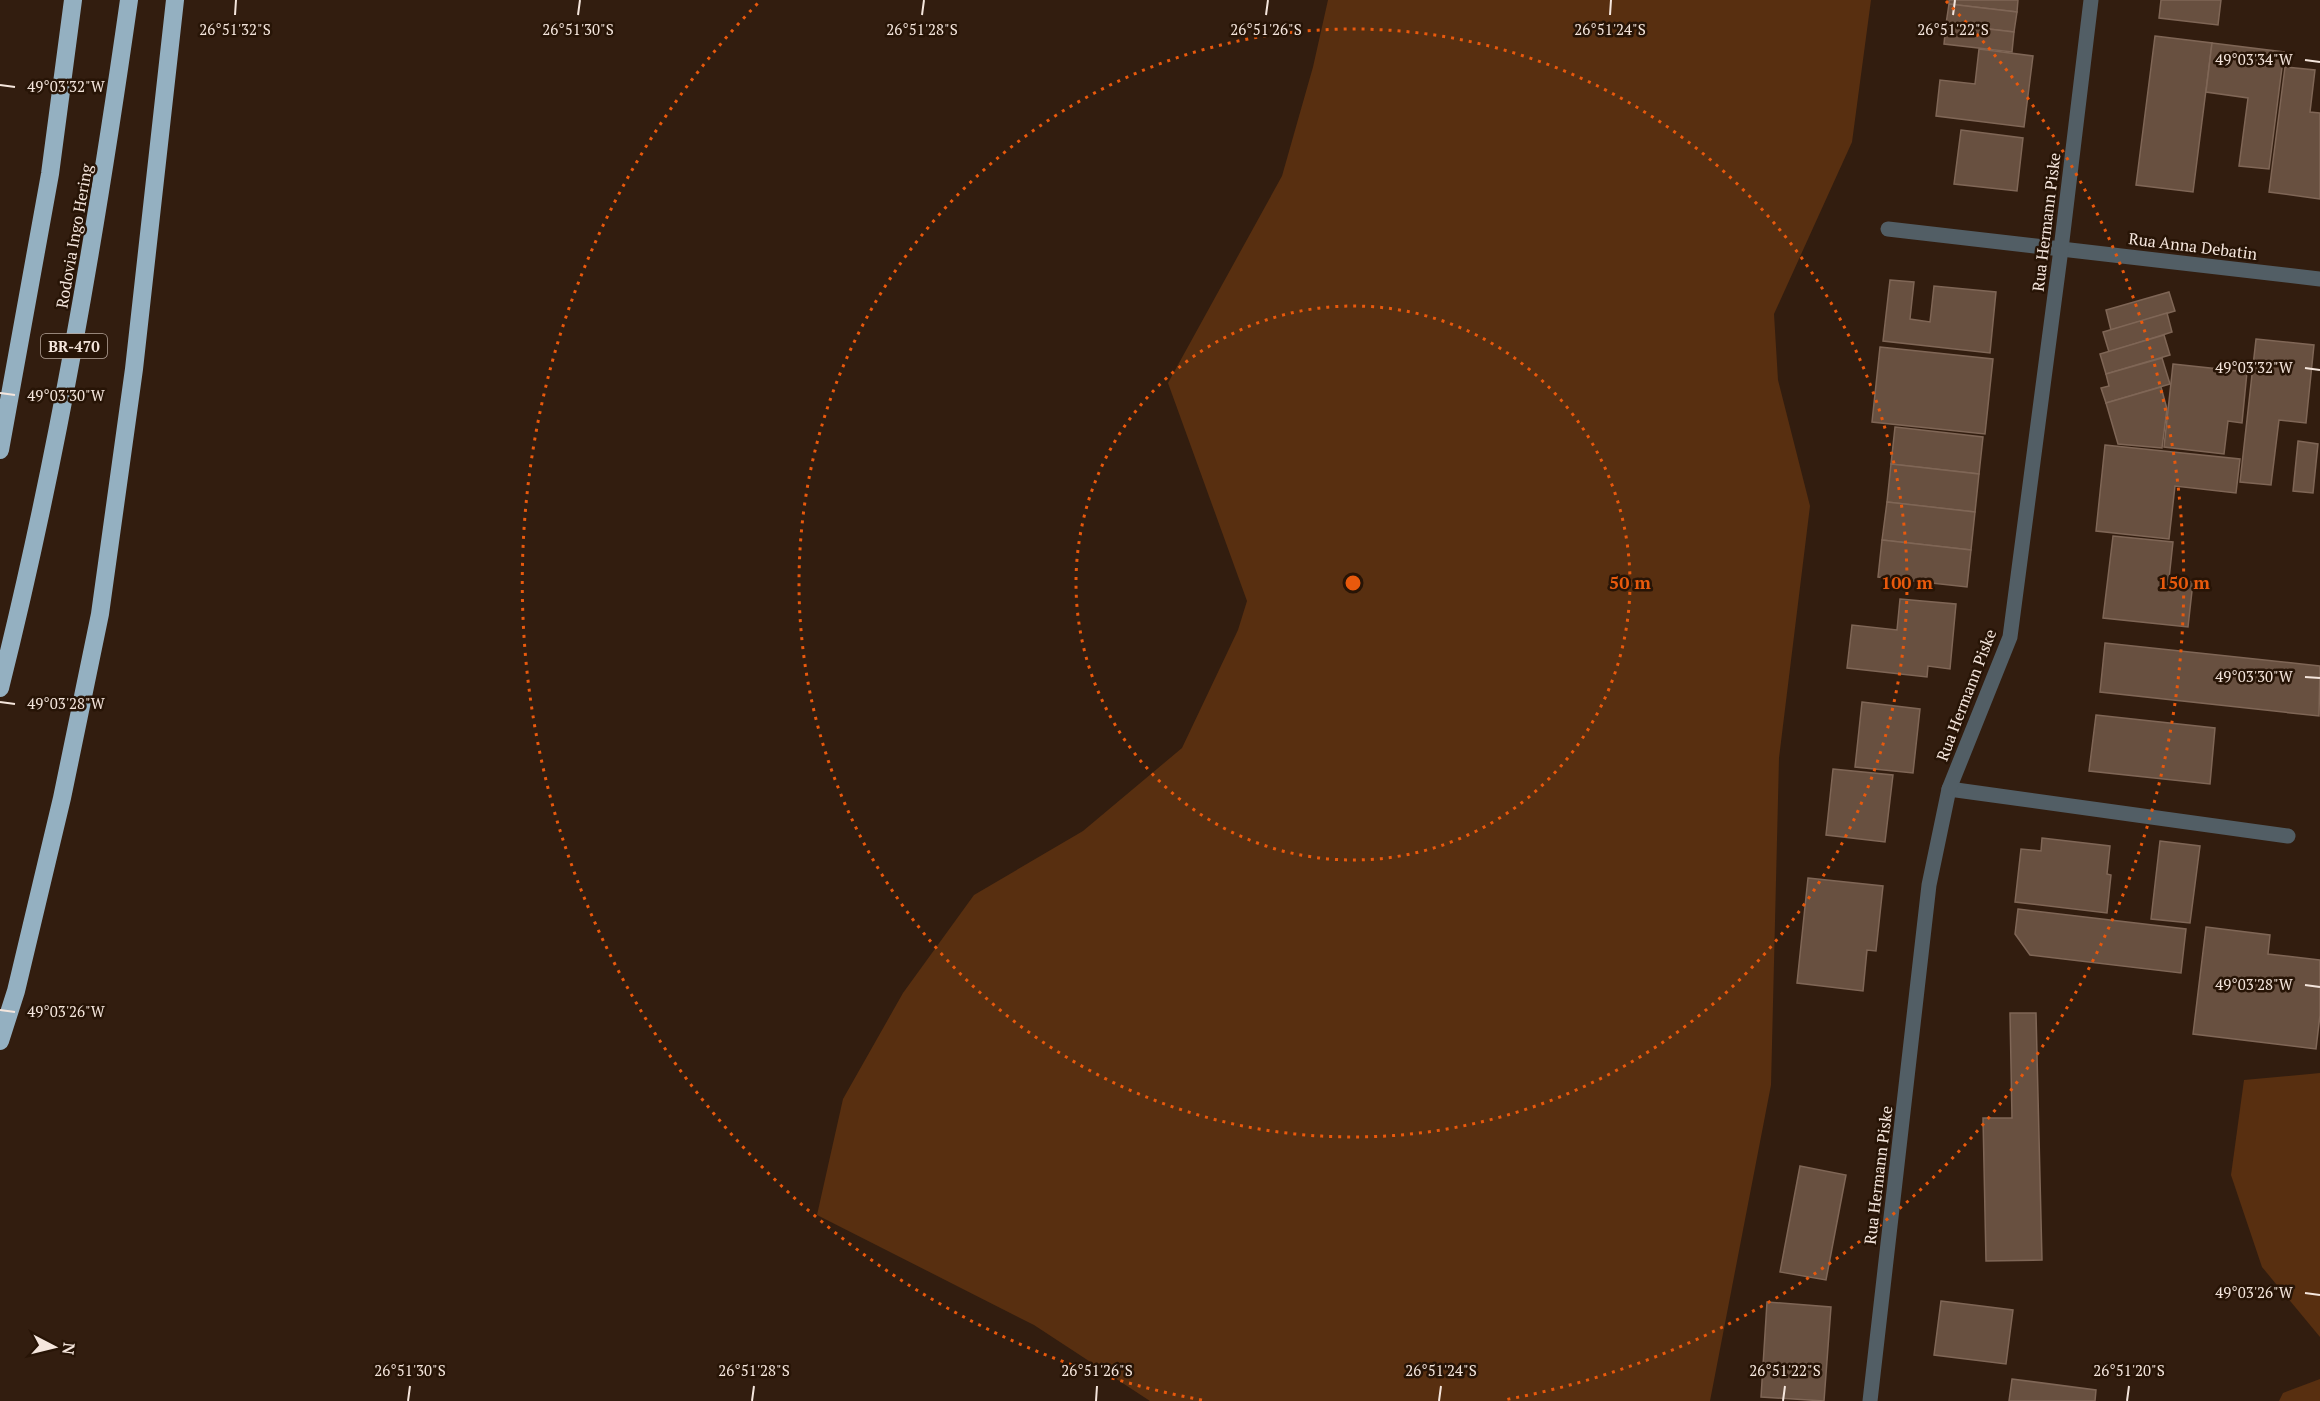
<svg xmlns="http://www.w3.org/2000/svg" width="2320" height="1401" font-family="'PT Serif',serif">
	<rect width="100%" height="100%" fill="#321d0f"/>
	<g fill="#582f10">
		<path d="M1328 0H1871L1852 142 1774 314 1778 380 1810 506 1779 758 1771 1085 1710 1401H1150L1034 1325 817 1215 843 1099 903 993 974 895 1083 831 1182 748 1238 630 1247 601 1168 383 1282 176 1313 67Z"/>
		<path d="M2320 1073V1337L2262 1267 2231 1175 2244 1080Z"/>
		<path d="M2320 1379V1401H2279L2283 1393Z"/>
	</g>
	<g fill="#685040" stroke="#7f6656" stroke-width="1.5">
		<path d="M1949 0H2018L2017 12 1949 4Z"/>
		<path d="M2161 0H2221L2218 25 2159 18Z"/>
		<path d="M1949 4 2017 12 2014 32 1946 24Z"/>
		<path d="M1946 24 2014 32 2012 52 1944 44Z"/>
		<path d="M2155 36 2212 43 2193 192 2136 185Z"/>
		<path d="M2212 43 2284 52 2269 169 2239 166 2248 98 2206 92Z"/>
		<path d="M1979 49 2033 56 2024 127 1936 116 1940 80 1975 84Z"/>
		<path d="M2285 67 2315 70 2310 112 2320 113V199L2269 192Z"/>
		<path d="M1961 130 2023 138 2017 191 1954 184Z"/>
		<path d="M1890 280 1914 282 1910 319 1930 322 1934 286 1996 292 1990 353 1883 341Z"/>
		<path d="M2169 292 2175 311 2111 330 2106 310Z"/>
		<path d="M2167 313 2172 332 2109 352 2103 332Z"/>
		<path d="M2164 335 2170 355 2106 374 2100 354Z"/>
		<path d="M2256 339 2314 345 2306 423 2279 420 2271 485 2240 482Z"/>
		<path d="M1880 347 1993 359 1985 434 1872 422Z"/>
		<path d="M2162 358 2170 384 2106 403 2101 388 2109 386 2106 374Z"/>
		<path d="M2173 364 2247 372 2242 423 2228 421 2224 454 2164 447Z"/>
		<path d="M2161 387 2167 409 2162 448 2118 444 2106 403Z"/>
		<path d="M1895 427 1983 437 1979 474 1891 464Z"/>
		<path d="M2298 441 2318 444 2313 493 2293 491Z"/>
		<path d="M2105 445 2240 459 2236 493 2175 486 2169 539 2096 531Z"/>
		<path d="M1891 464 1979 474 1975 512 1887 502Z"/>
		<path d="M1887 502 1975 512 1971 550 1882 540Z"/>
		<path d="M2113 536 2173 542 2169 579 2193 582 2188 627 2103 618Z"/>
		<path d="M1882 540 1971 550 1967 587 1878 577Z"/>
		<path d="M1900 599 1956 604 1950 669 1928 666 1927 677 1847 668 1852 625 1897 630Z"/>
		<path d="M2105 643 2320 666 2319 716 2100 692Z"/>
		<path d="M1862 702 1920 709 1913 773 1855 767Z"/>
		<path d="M2096 715 2215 728 2210 784 2089 771Z"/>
		<path d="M1833 769 1893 775 1885 842 1826 835Z"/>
		<path d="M2042 838 2110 846 2107 874 2111 875 2107 913 2015 902 2021 849 2041 851Z"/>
		<path d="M2160 841 2200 846 2190 923 2151 919Z"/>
		<path d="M1808 878 1883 886 1876 951 1867 950 1863 991 1797 983Z"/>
		<path d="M2018 909 2186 929 2181 973 2030 955 2015 934Z"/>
		<path d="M2206 927 2270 935 2268 954 2320 960V1015L2316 1049 2193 1034Z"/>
		<path d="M2010 1013H2036L2042 1260 1986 1261 1983 1118H2012Z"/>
		<path d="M1800 1166 1846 1175 1826 1280 1780 1272Z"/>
		<path d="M1941 1301 2013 1310 2006 1364 1934 1355Z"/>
		<path d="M1767 1302 1831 1307 1824 1401 1761 1397Z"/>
		<path d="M2012 1379 2096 1390 2095 1401H2009Z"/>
	</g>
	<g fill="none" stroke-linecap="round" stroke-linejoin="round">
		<path stroke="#525e65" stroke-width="15" d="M1949 789 2288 836"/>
		<g stroke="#525e65" stroke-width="15">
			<path d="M1888 229 2320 279"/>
			<path d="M1870 1401 1929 885 1949 789 2010 637 2061 249 2091 0"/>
		</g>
		<g stroke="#94b0c1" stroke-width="18">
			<path d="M0 450 50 174 73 0"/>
			<path d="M0 688C57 461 96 232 129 0"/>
			<path d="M0 1041 16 991 62 798 100 614 134 369 175 0"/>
		</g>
	</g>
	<path fill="none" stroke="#f5e6dd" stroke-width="2" d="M235 15 236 0M578 15 580 0M922 15 924 0M1266 15 1268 0M1610 15 1611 0M1953 15 1955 0M2305 60 2320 62M0 85 15 87M2305 368 2320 370M0 393 15 395M2305 677 2320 678M0 702 15 704M2305 985 2320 987M0 1010 15 1012M2305 1293 2320 1295M408 1401 410 1386M752 1401 754 1386M1096 1401 1097 1386M1439 1401 1441 1386M1783 1401 1785 1386M2127 1401 2129 1386"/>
	<g fill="none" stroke="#e8590c" stroke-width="3" stroke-dasharray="3 6">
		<circle cx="1353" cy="583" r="277"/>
		<circle cx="1353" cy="583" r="554"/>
		<path d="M1202 1400A831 831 0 0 1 760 1M1946 1A831 831 0 0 1 1504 1400"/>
	</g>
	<g text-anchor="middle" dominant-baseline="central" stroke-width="5" stroke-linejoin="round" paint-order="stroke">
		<rect fill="#271406" stroke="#b7a79c" stroke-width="1.5" x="41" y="334" width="66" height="24" rx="4.5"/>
		<g font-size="15" font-weight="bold" fill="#f5e6dd">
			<text x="74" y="346">BR-470</text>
		</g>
		<g font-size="16" fill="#f5e6dd" stroke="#271406">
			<text transform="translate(2046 222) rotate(-83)">Rua Hermann Piske</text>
			<text transform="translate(74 236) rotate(-80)">Rodovia Ingo Hering</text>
			<text transform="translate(2193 246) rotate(7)">Rua Anna Debatin</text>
			<text transform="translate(1966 695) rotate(-69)">Rua Hermann Piske</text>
			<text transform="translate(1878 1175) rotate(-83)">Rua Hermann Piske</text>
		</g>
	</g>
	<g font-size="15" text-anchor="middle" fill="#f5e6dd" stroke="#271406" stroke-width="5" stroke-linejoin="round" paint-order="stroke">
		<text x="235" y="35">26°51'32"S</text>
		<text x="578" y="35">26°51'30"S</text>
		<text x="922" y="35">26°51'28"S</text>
		<text x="1266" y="35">26°51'26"S</text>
		<text x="1610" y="35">26°51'24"S</text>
		<text x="1953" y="35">26°51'22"S</text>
		<text x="2254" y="65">49°03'34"W</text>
		<text x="66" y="92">49°03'32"W</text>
		<text x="2254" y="373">49°03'32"W</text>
		<text x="66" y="401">49°03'30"W</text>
		<text x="2254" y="682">49°03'30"W</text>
		<text x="66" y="709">49°03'28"W</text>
		<text x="2254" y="990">49°03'28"W</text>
		<text x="66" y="1017">49°03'26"W</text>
		<text x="2254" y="1298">49°03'26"W</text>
		<text x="410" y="1376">26°51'30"S</text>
		<text x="754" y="1376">26°51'28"S</text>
		<text x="1097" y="1376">26°51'26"S</text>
		<text x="1441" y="1376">26°51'24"S</text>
		<text x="1785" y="1376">26°51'22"S</text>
		<text x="2129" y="1376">26°51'20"S</text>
	</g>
	<circle cx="1353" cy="583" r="9" fill="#e8590c" stroke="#271406" stroke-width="3"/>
	<g font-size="18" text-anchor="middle" font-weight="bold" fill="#e8590c" stroke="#271406" stroke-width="5" stroke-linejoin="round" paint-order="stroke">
		<text x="1630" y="589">50 m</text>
		<text x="1907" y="589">100 m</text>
		<text x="2184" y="589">150 m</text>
	</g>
	<g transform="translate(54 1347) rotate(97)" stroke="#271406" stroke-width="4.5" paint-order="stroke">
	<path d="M0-4.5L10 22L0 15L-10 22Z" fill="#f5e6dd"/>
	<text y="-9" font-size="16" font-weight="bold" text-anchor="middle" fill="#f5e6dd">N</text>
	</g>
</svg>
